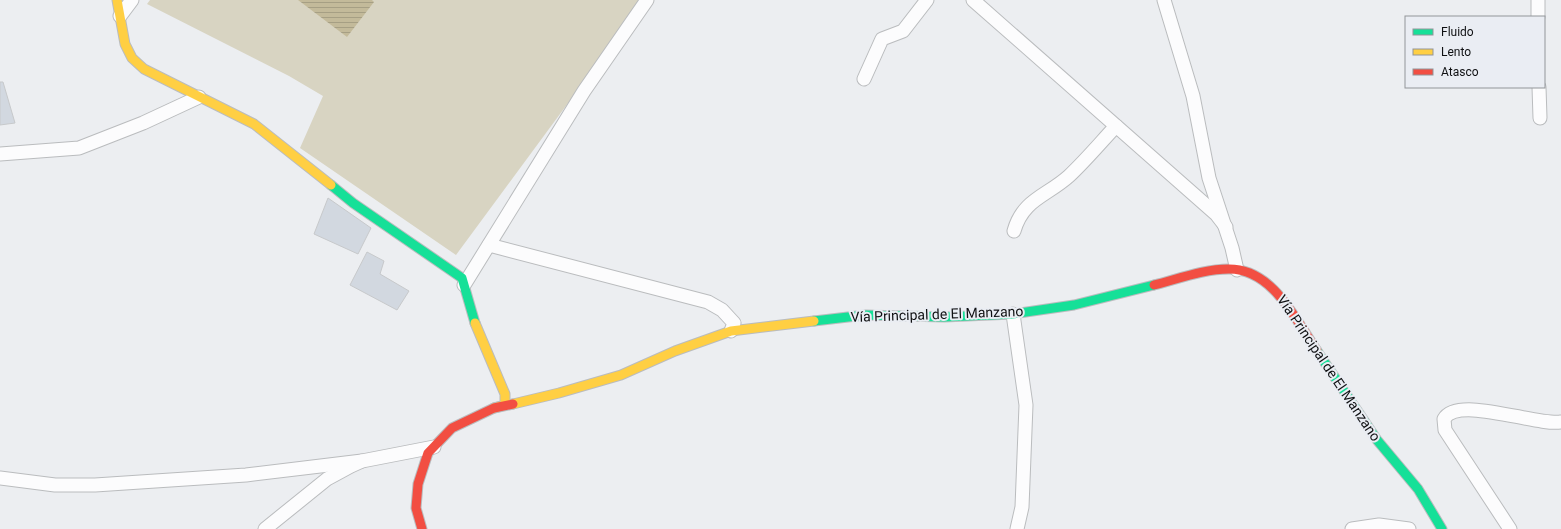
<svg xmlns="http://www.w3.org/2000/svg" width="1561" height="529" font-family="Roboto,sans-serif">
	<defs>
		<pattern id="water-rules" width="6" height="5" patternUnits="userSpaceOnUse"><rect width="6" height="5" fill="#c3ba9a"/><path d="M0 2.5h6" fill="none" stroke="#a69f84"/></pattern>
	</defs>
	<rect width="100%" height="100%" fill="#eceef1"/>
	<path fill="#d8d4c2" d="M150 0H644L456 255 300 148 323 96 289 76 147 4Z"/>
	<path fill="url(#water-rules)" d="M298 0H372L374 2 347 37Z"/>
	<g fill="#d2d8e0" stroke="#c7c9cb">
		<path d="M0 82H3L15 123 0 125Z"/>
		<path d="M328 198 371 228 358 254 314 234Z"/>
		<path d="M367 252 384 261 380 274 409 291 397 310 350 285Z"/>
	</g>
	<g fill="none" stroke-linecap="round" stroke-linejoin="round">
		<g stroke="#babcbe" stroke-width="15">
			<g id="street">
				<path d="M973 0 1216 214 1226 227"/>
				<path d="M1164 0 1193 96 1209 178 1232 248 1237 270"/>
				<path d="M1538 0V17"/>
				<path d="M120 16 132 0"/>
				<path d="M864 79 882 39 903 31 927 0"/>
				<path d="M1539 87 1540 118"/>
				<path d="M0 154 79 148 143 123 199 97"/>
				<path d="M1014 231C1023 199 1047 196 1069 176 1086 160 1101 142 1116 126"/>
				<path d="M489 245 708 302 722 310 734 323 731 331"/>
				<path d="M464 285 584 91 647 0"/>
				<path d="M1013 314 1026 405 1022 507 1017 529"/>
				<path d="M0 478 55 485H95L246 475 362 461"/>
				<path d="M265 529 327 479 351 466 362 461 434 447"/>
				<path d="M1352 529 1379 525 1409 529"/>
				<path d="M1510 529 1445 430 1444 419C1458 395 1536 426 1561 422"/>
			</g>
		</g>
		<g stroke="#babcbe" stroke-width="11">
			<g id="fast">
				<path d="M331 185 353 203 462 278 475 323"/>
				<path d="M814 321 865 315 944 317 1013 314 1074 305 1154 285"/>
				<path d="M1317 351 1377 440 1418 489 1442 529"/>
			</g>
		</g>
		<g stroke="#babcbe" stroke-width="11">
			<g id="slow">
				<path d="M117 0 125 44 132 58 144 69 254 124 331 185"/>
				<path d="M475 323 505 394V405L494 408"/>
				<path d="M513 404 559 393 621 375 675 351 731 331 814 321"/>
			</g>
		</g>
		<g stroke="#babcbe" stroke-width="11">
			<g id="jam">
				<path d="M1154 285C1178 279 1204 269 1229 269 1273 269 1295 319 1317 351"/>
				<path d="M422 529 416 508 418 484 428 453 452 428 494 408 513 404"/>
			</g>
		</g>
		<use href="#street" stroke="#fcfcfd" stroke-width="13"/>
		<use href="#fast" stroke="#16e098" stroke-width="9"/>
		<use href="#slow" stroke="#ffcf43" stroke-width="9"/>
		<use href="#jam" stroke="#f24e42" stroke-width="9"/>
	</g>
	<g text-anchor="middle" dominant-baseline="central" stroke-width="4" stroke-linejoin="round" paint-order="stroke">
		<g font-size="14" fill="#0f1012" stroke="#eaedf3">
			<text transform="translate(937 314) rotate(-2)">Vía Principal de El Manzano</text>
			<text transform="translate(1329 368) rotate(56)">Vía Principal de El Manzano</text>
		</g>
	</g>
	<rect x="1405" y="16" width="140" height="72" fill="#eaedf3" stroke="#929599"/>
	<rect x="1413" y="29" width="20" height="6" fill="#16e098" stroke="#929599"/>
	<text x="1441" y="36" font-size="12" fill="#0f1012">Fluido</text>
	<rect x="1413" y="49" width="20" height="6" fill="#ffcf43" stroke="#929599"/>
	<text x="1441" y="56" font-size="12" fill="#0f1012">Lento</text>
	<rect x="1413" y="69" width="20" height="6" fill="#f24e42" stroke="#929599"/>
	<text x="1441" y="76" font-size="12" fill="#0f1012">Atasco</text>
</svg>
